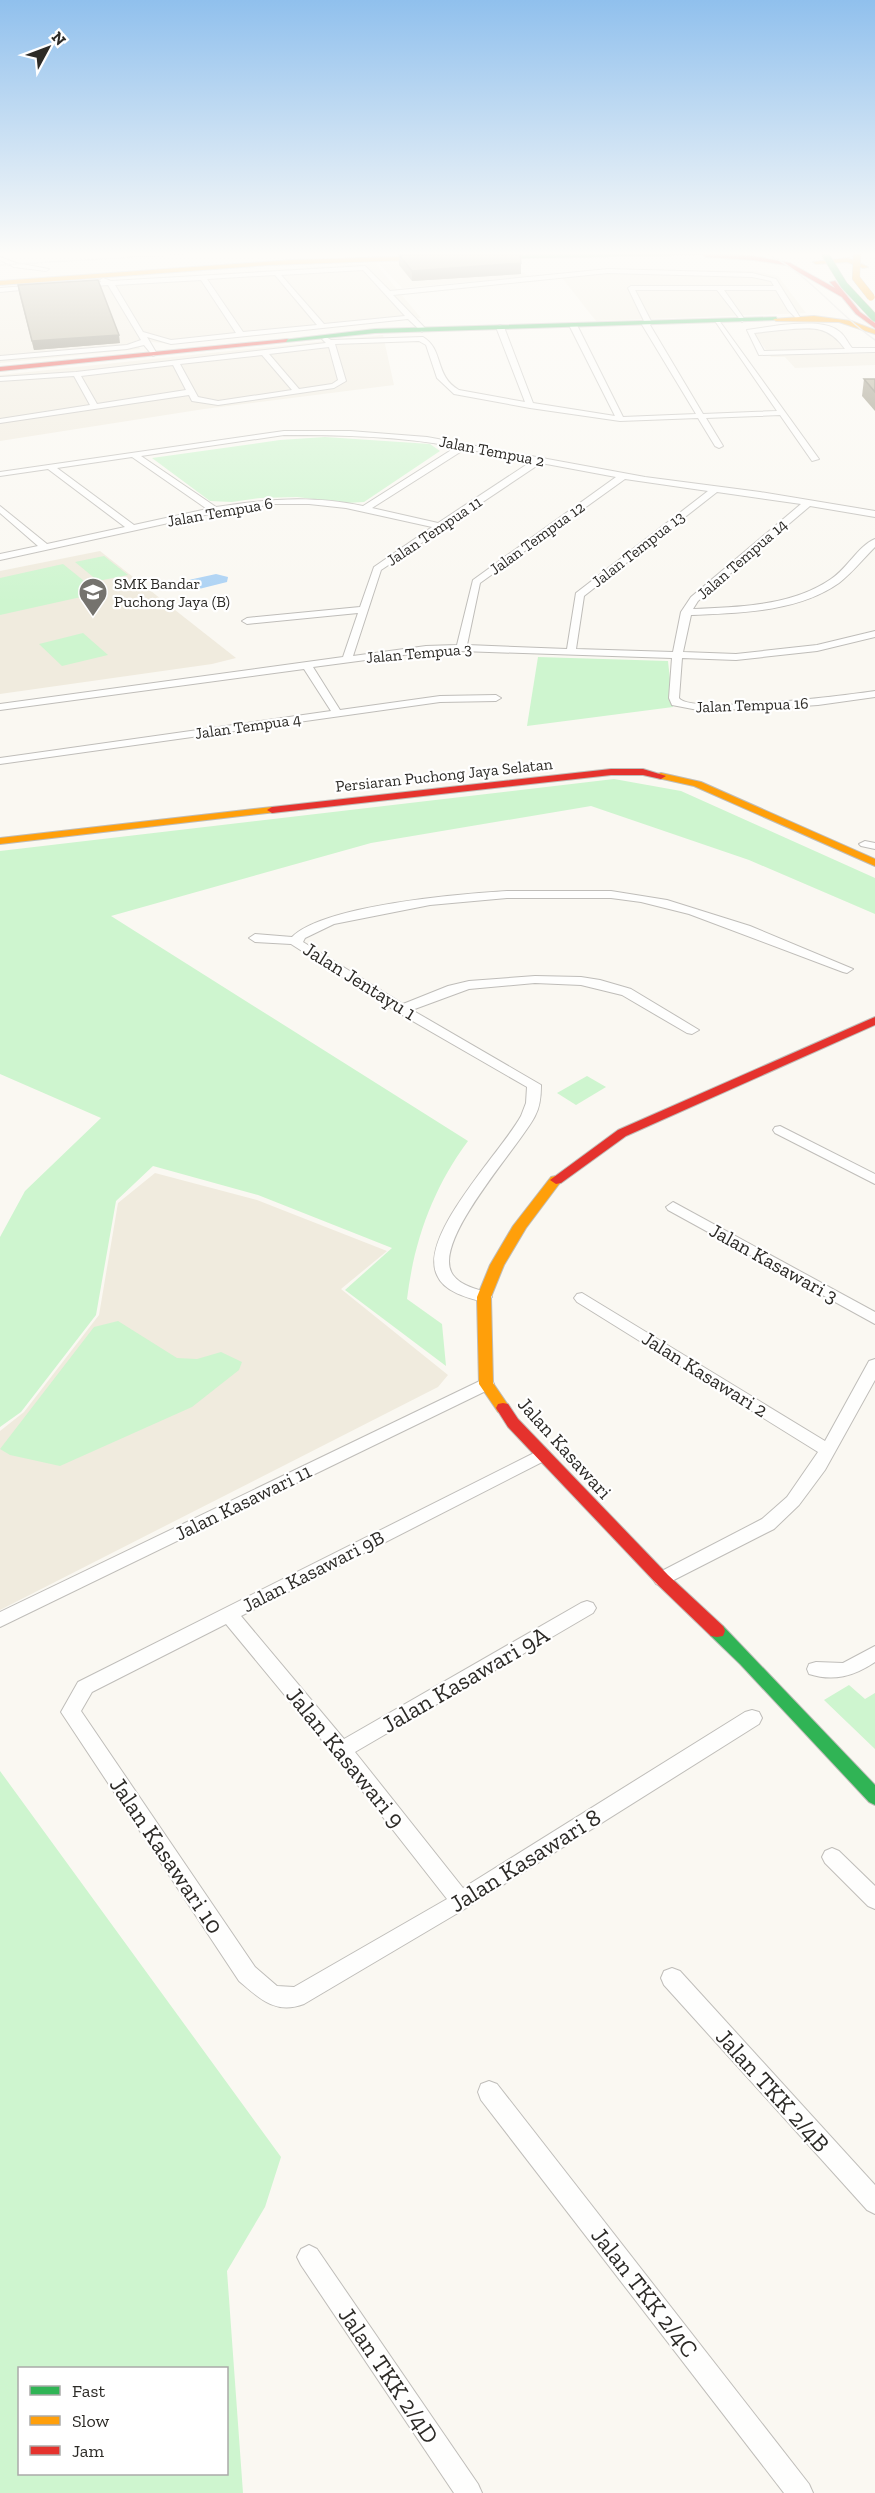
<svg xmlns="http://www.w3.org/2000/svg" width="875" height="2493" font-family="'Zilla Slab',serif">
	<rect width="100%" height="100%" fill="#faf8f2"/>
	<g fill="#f0ebde">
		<path d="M496 260 530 276 402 288 379 264Z"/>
		<path d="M375 263 421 318 170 344 136 340 140 349 0 363V287L97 281 107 285 123 280Z"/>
		<path d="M607 269 754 271 778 276 806 313 596 321 559 274Z"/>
		<path d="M813 328 832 331 849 354 875 353V365L795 368 785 357H771L754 333Z"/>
		<path d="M383 335 394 385 204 409 0 441V375Z"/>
		<path d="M100 551 236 658 212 664 0 694V571Z"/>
		<path d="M155 1173 257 1200 387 1251 341 1289 448 1375 438 1387 0 1610V1431L24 1412 99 1315 118 1203Z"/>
	</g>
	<g fill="#cef5cf" fill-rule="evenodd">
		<path d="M325 437 430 444 440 451 364 502 346 503 297 497 260 498 232 502 210 501 152 458 280 440Z"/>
		<path d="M104 556 128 575 98 581 75 562Z"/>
		<path d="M63 564 99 593 0 615V578Z"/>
		<path d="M83 633 108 655 62 666 39 644Z"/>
		<path d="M538 657 668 661 673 707 527 726Z"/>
		<path d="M614 779 681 791 875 878V914L749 860 591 806 371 843 111 916 468 1141C433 1188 414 1241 407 1299L442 1324 446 1366 345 1290 392 1248 258 1195 153 1166 116 1201 96 1315 21 1412 0 1427V1237L25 1191 101 1118 0 1074V851Z"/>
		<path d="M587 1076 606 1087 576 1105 557 1093Z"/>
		<path d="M118 1321 177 1358 197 1359 221 1352 242 1362 239 1370 192 1407 60 1466 10 1455 0 1449 94 1327Z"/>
		<path d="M849 1685 865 1699 875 1693V1749L824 1700Z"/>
		<path d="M0 1771 281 2157 265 2207 227 2271 243 2493H0ZM20 2368H226V2474H20Z"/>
	</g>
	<path fill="#acd2f4" d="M216 574 228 577 227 582 195 590 184 581Z"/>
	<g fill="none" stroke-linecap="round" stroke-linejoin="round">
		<g stroke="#bfbdb9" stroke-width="2">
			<g id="street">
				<path d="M0 257 16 263 49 269 46 271 14 267 0 260Z"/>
				<path d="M365 266 390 291 608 269 752 273 776 279 801 319H797L788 310 776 290H724L745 320 742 322 717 290H635L652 323 650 325 703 414 777 411 715 321 718 319 819 459 812 461 780 415 706 418 723 446 719 448 715 446 698 418 620 421 530 408 454 394 437 378 426 345 419 341 335 344 346 381 334 388 218 405 192 401 189 395 0 423V419L90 405 74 376 0 381V377L76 372 326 343 322 339 326 337 331 340 423 337C444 349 434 376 459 390L525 402 496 327 500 325 504 327 533 403 615 416 569 325 573 323 577 325 623 417 696 414 641 323 644 321 628 288 631 286H774L771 281 752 277 608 273 393 295 425 328 422 332 408 319 171 344 147 337 157 354 153 356 144 345 127 349 0 360V356L127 345 141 340 108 285 81 287 79 284 101 282 100 280 103 278 111 281ZM363 270 405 316 324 324 281 275ZM275 275 317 325 243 332 207 279ZM201 280 236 333 171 340 143 332 115 285ZM329 347 338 380 332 384 299 389 269 354ZM262 355 292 390 218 401 198 397 180 364ZM173 365 186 390 97 404 81 376Z"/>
				<path d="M39 285 41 288 0 292V288Z"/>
				<path d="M781 325C798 324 826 320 840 332 845 336 848 343 852 348H875V352L759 355 747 330ZM781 330C809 328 827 323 845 349L764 351 754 333Z"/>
				<path d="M284 431H350L427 437 645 477 760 492 875 511V517L810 506 698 601 693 609C739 607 792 606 831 579 847 569 858 546 875 539V547C863 559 852 573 839 583 798 612 740 613 691 615L683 652 736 654 817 645 875 631V637L817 651 736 660 682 658 679 698C691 715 848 695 875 691V697L818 705 760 709 698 710 672 705 669 698 672 658 461 651 426 652 313 667 340 710 440 696 496 695 501 698 496 701 440 702 0 764V758L331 711 304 669 0 710V704L343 657 358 613 247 624 242 621 247 618 360 607 374 567 432 527 346 508 309 504H274L214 513 0 560V554L38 546 0 513V506L47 544 125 527 48 469 0 476V472ZM284 435C342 435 399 436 456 447L363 506C311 495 268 499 216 507L141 456ZM465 449 532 461 438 523 372 508ZM132 457 207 509 134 525 57 468ZM541 463 616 477 473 580 457 645 426 646 353 656 381 570ZM625 479 708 491 576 593 567 649 467 645 480 583ZM717 492 801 504 691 597 681 612 673 652 576 649 584 596Z"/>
				<path d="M865 841 875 843V849L861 846 859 844Z"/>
				<path d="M507 891H611L667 900 750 926 853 969 847 973 843 972 689 914 641 902 611 898H507L430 905 334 924 305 938 303 942 403 1004 448 986 469 981 535 976 581 977 600 980 631 989 699 1030 692 1034 687 1033 622 995 581 985 535 983 469 989 412 1010 541 1085C541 1096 540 1107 535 1116 520 1146 429 1243 453 1275 461 1286 477 1289 489 1293L492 1297 484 1302C468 1298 444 1292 437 1275 418 1236 502 1151 521 1116L526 1103 527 1087 397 1012 291 944 255 942 249 938 255 934 292 937C324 905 459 894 507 891Z"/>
				<path d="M780 1126 875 1174V1184L775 1133 773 1130 775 1127Z"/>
				<path d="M673 1202 875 1312V1324L668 1210 666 1207Z"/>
				<path d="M582 1293 825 1441 869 1361 875 1359V1380L825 1470 799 1505 774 1529 662 1586 656 1584 653 1579 656 1574 762 1519 787 1497 818 1452 577 1302 574 1298 577 1294Z"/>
				<path d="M486 1378 492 1380 494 1384 492 1388 0 1627V1612Z"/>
				<path d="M542 1449 548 1451 550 1455 548 1459 241 1616 344 1739 581 1603 587 1601 593 1603 596 1608 593 1613 355 1752 463 1888 745 1712 752 1710 759 1712 762 1718 759 1724 468 1907 304 2004C275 2015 259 1998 239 1981L61 1712 78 1682ZM226 1624 335 1756 447 1899 294 1987 277 1986 255 1967 81 1711 92 1692Z"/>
				<path d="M875 1646V1662C854 1676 834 1682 809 1674L807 1669 809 1664 816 1662 843 1663Z"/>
				<path d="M832 1848 839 1851 875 1886V1909L868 1906 825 1863 822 1857 825 1851Z"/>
				<path d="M672 1968 680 1971 875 2185V2214L867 2210 664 1985 661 1978 664 1971Z"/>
				<path d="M489 2081 497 2084 809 2484 813 2493H784L481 2100 478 2092 481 2084Z"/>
				<path d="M309 2245 317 2249 478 2484 482 2493H454L301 2265 297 2257 301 2249Z"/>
			</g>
		</g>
		<g stroke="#bfbdb9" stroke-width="2">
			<g id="fast">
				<path d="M561 254H726L483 259 480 257Z"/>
				<path d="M776 317 778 320 375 333 286 342 283 340 375 329Z"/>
				<path d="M717 1625 723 1626 875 1785V1805L869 1802 740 1664 711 1636 709 1631 711 1626Z"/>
			</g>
		</g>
		<g stroke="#bfbdb9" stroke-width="2">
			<g id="slow">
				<path d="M437 256 439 259 269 265 0 285V281L291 260Z"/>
				<path d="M848 258 868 267 863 268 847 262 816 264 813 262Z"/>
				<path d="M814 316 851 321 875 330V334L839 322 776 321 773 319Z"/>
				<path d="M661 773 701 782 875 859V866L694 786 658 778V774Z"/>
				<path d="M272 807 277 810 276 812 0 844V838Z"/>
				<path d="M556 1176 562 1180 526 1228 504 1265 491 1297 493 1383 510 1408 508 1412H498L479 1384 477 1297 490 1265 513 1226 551 1177Z"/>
			</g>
		</g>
		<g stroke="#bfbdb9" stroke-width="2">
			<g id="jam">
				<path d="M703 254 753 256 790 263 835 288 830 282 835 281 860 312 875 323V328L856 314 842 297 786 265 753 260 705 257Z"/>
				<path d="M288 339 286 342 0 371V367Z"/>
				<path d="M611 769H643L666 776 661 779 643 775H611L272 813 267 810 272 807Z"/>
				<path d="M875 1017V1025L626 1136 561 1183 556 1184 550 1180 618 1130Z"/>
				<path d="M503 1403 508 1404 518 1419 668 1575 723 1626 725 1631 723 1636 717 1637 711 1636 656 1583 508 1427 496 1408 498 1404Z"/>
			</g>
		</g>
		<use href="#street" fill="#fefefd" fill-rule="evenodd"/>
		<use href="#fast" fill="#30b455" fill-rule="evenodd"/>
		<use href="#slow" fill="#ff9f0a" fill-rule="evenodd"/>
		<use href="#jam" fill="#e5322d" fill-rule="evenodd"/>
		<g stroke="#dbdad8" stroke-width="1.5">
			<path d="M768 254C810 275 837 314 875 340"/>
			<path d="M0 265 186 254"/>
		</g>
		<g stroke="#ada195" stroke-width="8" stroke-linecap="butt">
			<path id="fast-bridge" d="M825 254 844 285 875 318"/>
		</g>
		<g stroke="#ada195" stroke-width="8" stroke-linecap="butt">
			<path id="slow-bridge" d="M857 254 856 278 871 297"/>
		</g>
		<use href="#fast-bridge" stroke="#30b455" stroke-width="7"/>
		<use href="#slow-bridge" stroke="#ff9f0a" stroke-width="7"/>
	</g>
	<g fill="#908a75">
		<path d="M399 255 521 263V274L412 281 399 265Z"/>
		<path d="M18 285 120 343 34 350 19 293Z"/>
		<path d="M864 379H875V411L862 396Z"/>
	</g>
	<g fill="#76715f">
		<path d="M521 263V274L412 281V271Z"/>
		<path d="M119 335 120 343 34 350 32 341Z"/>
	</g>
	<g fill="#a8a188" stroke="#76715f" stroke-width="1.5">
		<path d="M430 254H520L521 263 412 271 399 255Z"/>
		<path d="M98 280 119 335 32 341 18 285Z"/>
		<path d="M864 379H875V392Z"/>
	</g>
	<linearGradient id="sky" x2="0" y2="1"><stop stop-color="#90c0ed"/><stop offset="0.42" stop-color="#fdfcf9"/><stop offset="1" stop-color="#fdfcf9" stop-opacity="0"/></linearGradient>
	<rect width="875" height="603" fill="url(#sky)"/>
	<defs>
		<g id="school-pin" transform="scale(1.5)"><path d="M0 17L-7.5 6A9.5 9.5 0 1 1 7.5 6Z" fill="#75736e" stroke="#fff"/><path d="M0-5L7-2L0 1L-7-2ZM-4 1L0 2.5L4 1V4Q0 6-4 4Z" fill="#fff"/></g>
	</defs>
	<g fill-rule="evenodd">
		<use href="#school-pin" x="93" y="592"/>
	</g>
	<g text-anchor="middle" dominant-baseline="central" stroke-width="4.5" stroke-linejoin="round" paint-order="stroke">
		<g font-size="16" fill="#2d2b27" stroke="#fff">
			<text transform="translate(492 451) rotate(11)">Jalan Tempua 2</text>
			<text transform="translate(220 512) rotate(-10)">Jalan Tempua 6</text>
			<text transform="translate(434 531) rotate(-34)">Jalan Tempua 11</text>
			<text transform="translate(537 538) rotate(-36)">Jalan Tempua 12</text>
			<text transform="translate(638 549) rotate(-38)">Jalan Tempua 13</text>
			<text transform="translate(742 559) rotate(-41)">Jalan Tempua 14</text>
			<text transform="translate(419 653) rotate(-5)">Jalan Tempua 3</text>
			<text transform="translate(752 705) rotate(-2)">Jalan Tempua 16</text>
			<text transform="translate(248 726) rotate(-8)">Jalan Tempua 4</text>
			<text transform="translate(444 775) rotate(-6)">Persiaran Puchong Jaya Selatan</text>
		</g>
		<g font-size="16" fill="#2d2b27" stroke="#fff" text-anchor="start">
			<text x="114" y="583">SMK Bandar<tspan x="114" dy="18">Puchong Jaya (B)</tspan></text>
		</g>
		<g font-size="20" fill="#2d2b27" stroke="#fff">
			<text transform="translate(360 981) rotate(32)">Jalan Jentayu 1</text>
			<text transform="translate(774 1263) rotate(29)">Jalan Kasawari 3</text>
			<text transform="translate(705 1374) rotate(32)">Jalan Kasawari 2</text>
			<text transform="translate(565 1448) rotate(48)">Jalan Kasawari</text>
			<text transform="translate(243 1502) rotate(-26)">Jalan Kasawari 11</text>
			<text transform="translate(313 1571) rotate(-27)">Jalan Kasawari 9B</text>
		</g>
		<g font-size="24" fill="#2d2b27" stroke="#fff">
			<text transform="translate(465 1679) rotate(-30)">Jalan Kasawari 9A</text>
			<text transform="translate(346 1757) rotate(51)">Jalan Kasawari 9</text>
			<text transform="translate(167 1855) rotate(56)">Jalan Kasawari 10</text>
			<text transform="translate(525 1860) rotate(-32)">Jalan Kasawari 8</text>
			<text transform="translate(773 2090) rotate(48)">Jalan TKK 2/4B</text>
			<text transform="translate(645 2292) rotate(52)">Jalan TKK 2/4C</text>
			<text transform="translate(389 2375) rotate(56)">Jalan TKK 2/4D</text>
		</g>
	</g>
	<rect x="18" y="2367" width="210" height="108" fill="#ffffff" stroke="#abaaa9" stroke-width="1.5"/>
	<rect x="30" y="2386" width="30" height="9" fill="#30b455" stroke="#abaaa9" stroke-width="1.5"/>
	<text x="72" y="2397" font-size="18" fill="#2d2b27">Fast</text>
	<rect x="30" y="2416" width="30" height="9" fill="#ff9f0a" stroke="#abaaa9" stroke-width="1.5"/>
	<text x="72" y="2427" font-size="18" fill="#2d2b27">Slow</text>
	<rect x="30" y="2446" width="30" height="9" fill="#e5322d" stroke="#abaaa9" stroke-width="1.5"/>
	<text x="72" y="2457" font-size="18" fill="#2d2b27">Jam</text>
	<g transform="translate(48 48) rotate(49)" stroke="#ffffff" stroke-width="4.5" paint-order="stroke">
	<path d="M0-4.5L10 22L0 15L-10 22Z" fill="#2d2b27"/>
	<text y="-9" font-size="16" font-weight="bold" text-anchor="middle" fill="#2d2b27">N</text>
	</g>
</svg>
